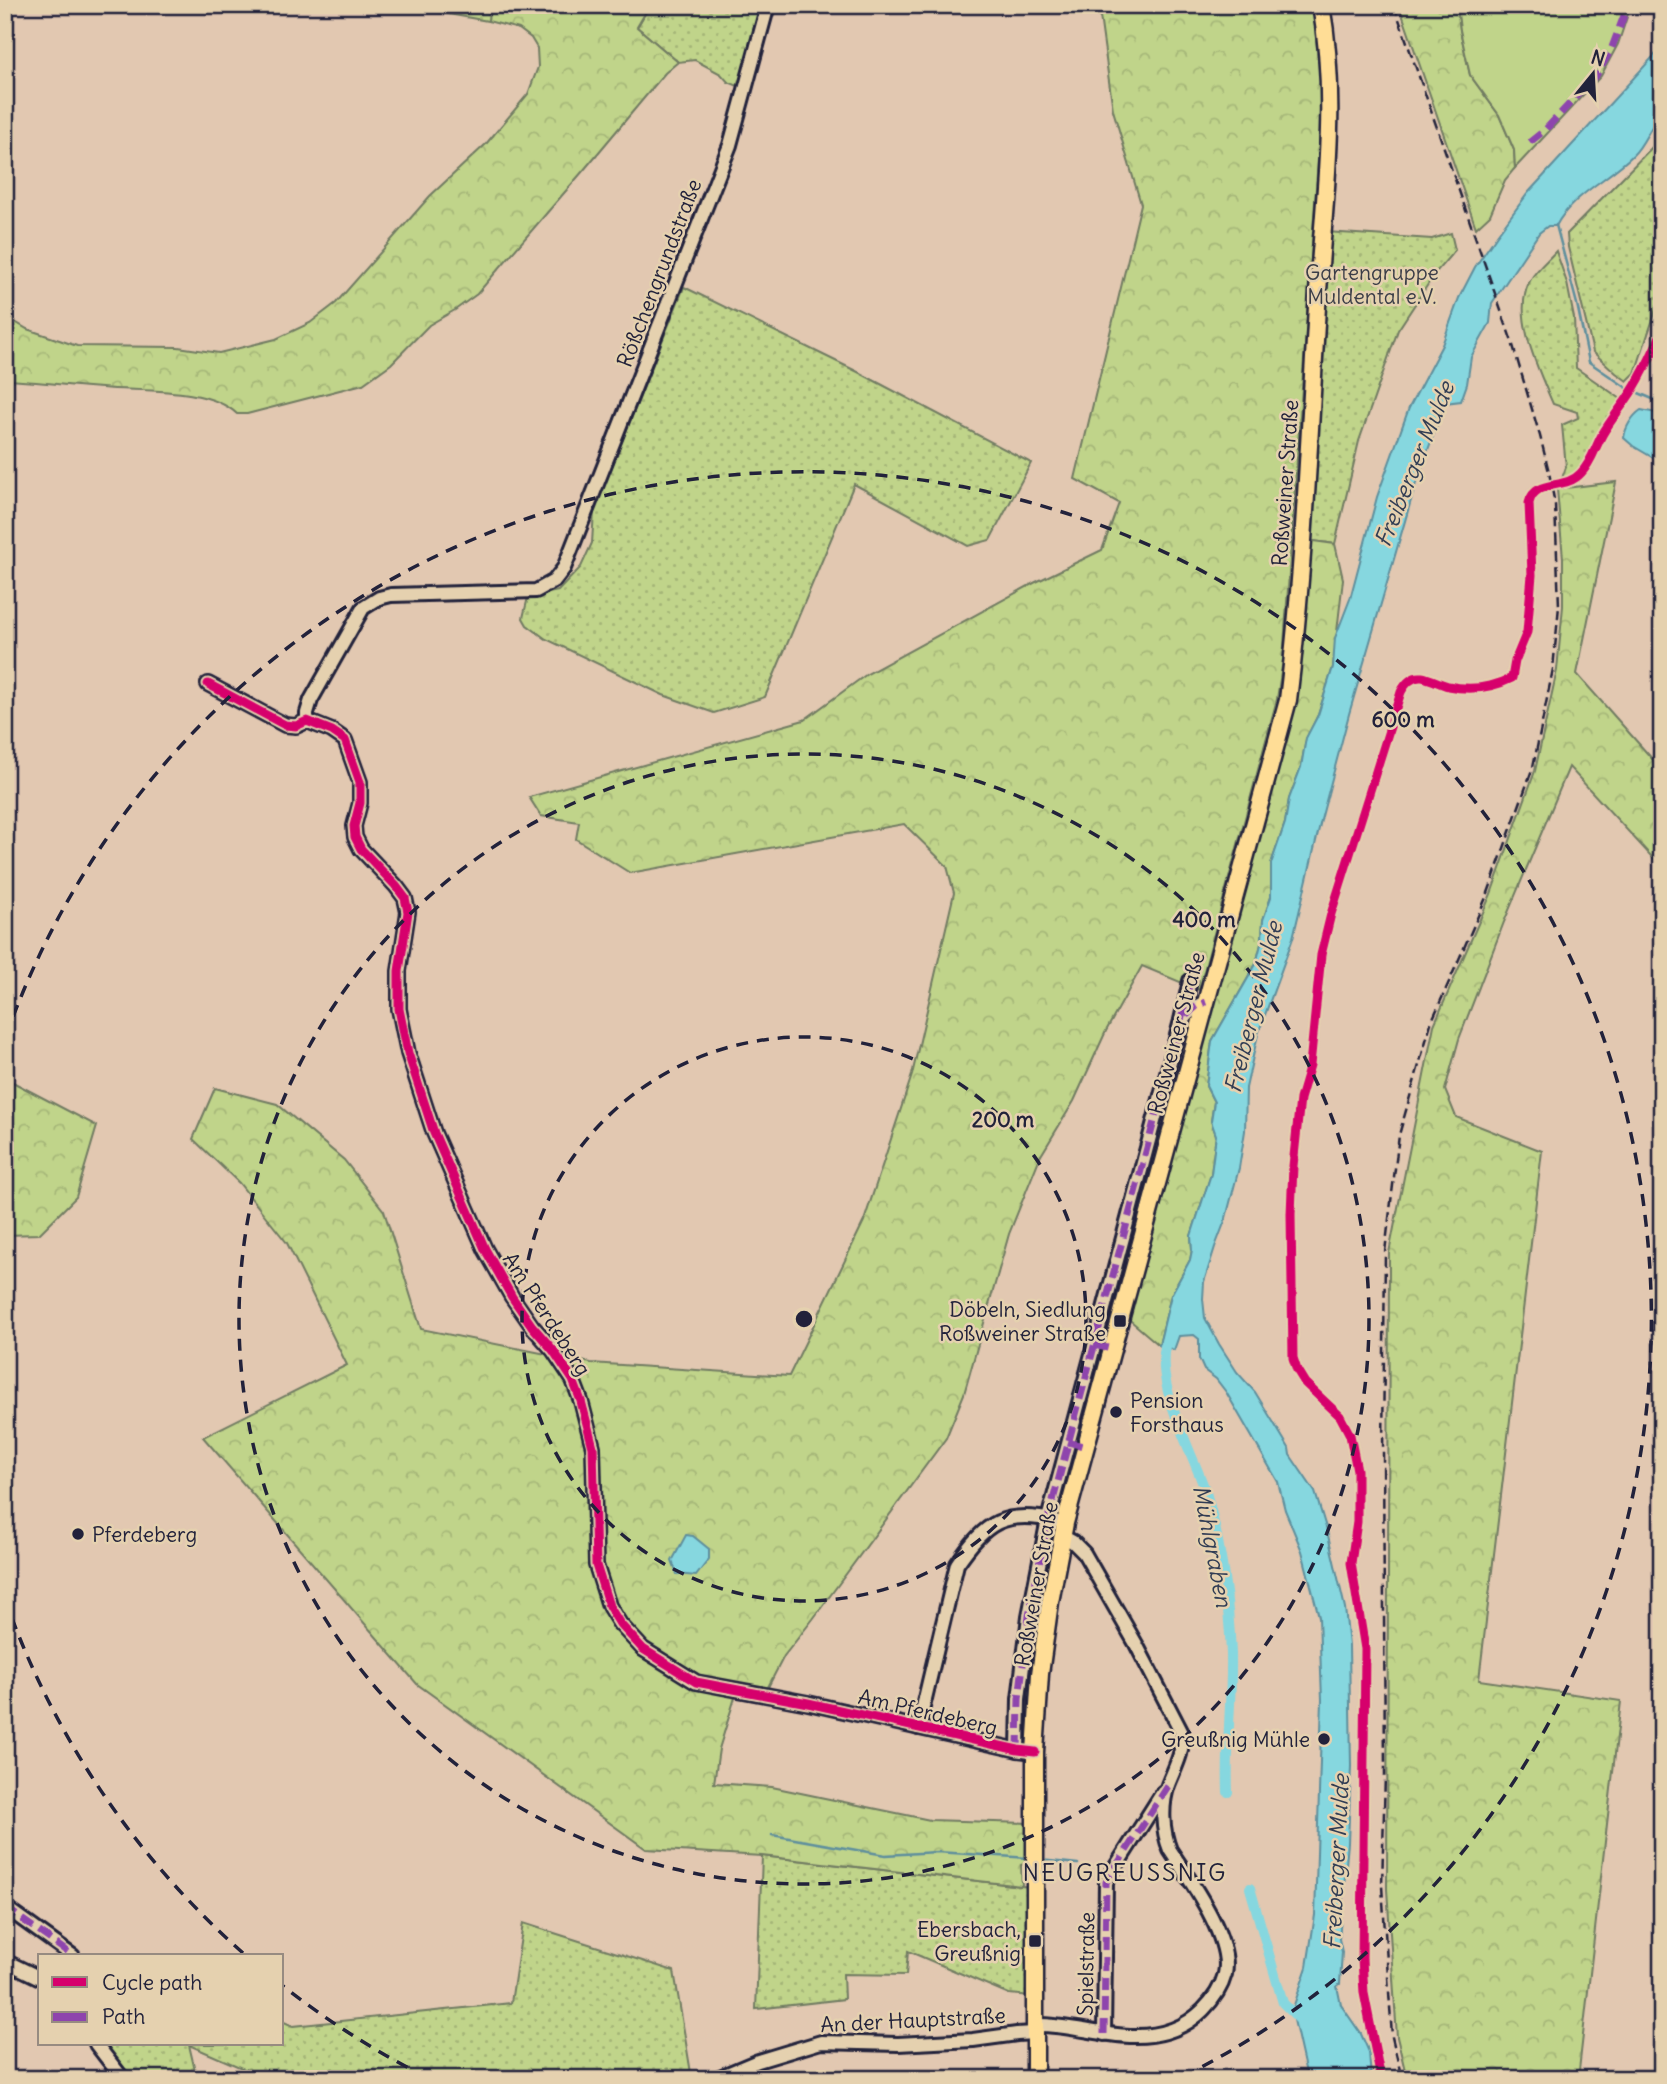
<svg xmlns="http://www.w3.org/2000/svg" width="1667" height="2084" font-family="Delius,sans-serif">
	<defs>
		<pattern id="grass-dots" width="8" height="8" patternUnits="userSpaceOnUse" patternTransform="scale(1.75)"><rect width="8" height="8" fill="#c0d48a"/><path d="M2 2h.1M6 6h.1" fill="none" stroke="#a5b678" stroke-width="1.8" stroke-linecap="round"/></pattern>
		<pattern id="forest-crowns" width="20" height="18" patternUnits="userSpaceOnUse" patternTransform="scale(1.75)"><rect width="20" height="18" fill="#c0d48a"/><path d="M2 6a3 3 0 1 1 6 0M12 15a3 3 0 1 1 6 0" fill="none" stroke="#a5b678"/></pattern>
	</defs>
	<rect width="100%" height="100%" fill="#e2c8b1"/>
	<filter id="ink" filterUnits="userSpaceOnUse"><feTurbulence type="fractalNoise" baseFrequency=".0143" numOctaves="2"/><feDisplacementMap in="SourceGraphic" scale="14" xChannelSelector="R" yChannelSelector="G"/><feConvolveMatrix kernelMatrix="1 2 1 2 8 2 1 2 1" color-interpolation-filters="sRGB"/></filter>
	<g filter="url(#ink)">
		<g fill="url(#grass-dots)" stroke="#717b62" stroke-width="2">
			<path d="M411 5H490L488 21 415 8Z"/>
			<path d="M650 5H765L743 88 728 82 721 74 695 60 678 62 637 27Z"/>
			<path d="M1662 137V292L1635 373 1627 381 1616 373 1593 352 1568 247 1567 234Z"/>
			<path d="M1326 232 1432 239 1451 233 1455 250 1436 272 1398 330 1359 441 1335 544 1306 540Z"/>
			<path d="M1556 251 1567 283 1574 318 1576 368 1621 399 1604 423 1580 469 1571 477 1561 481 1566 467 1562 425 1578 418 1577 412 1553 404C1539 371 1510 313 1531 279 1537 269 1548 260 1556 251Z"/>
			<path d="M684 287 858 372 1031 463 990 540 968 546 854 484 765 697 714 713 663 695 546 639 527 625 523 618 528 597 558 591 581 567 592 543 594 511Z"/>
			<path d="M762 1856 1030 1887V1996L1009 1994 908 1951 906 1975 843 1974 844 1999 756 2009Z"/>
			<path d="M523 1923 674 1971 692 2079H267L189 2045 197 2079H132L100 2044H282V2021L293 2026 511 2003Z"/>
		</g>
		<g fill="url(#forest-crowns)" stroke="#717b62" stroke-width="2">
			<path d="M490 5H650L637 27 678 62 665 73 583 171 477 294 455 310 429 325 391 364 363 384 247 414H237C207 386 141 392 102 388 70 386 38 381 5 380V316L27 329 77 346 178 347 219 353 276 339 310 323 336 303 430 196 486 144 528 94 538 67 537 48 531 38 519 29 488 21Z"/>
			<path d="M1092 5H1313L1322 102 1283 660 1277 699 1199 990 1142 966 1106 1031 1074 1101 1040 1157 1009 1234 964 1394 946 1438 813 1619 784 1656 766 1691H737L719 1749 714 1783 772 1787 930 1820 1030 1823V1863L1021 1865 1022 1886 762 1856 646 1849 417 1684 203 1437 347 1365 287 1243 239 1183 193 1139 215 1088 277 1104 344 1160 384 1211 421 1329 591 1363 789 1376 864 1221 912 1075 954 893 947 866 904 824 630 873 576 839 579 822 541 816 529 797 804 720 867 674 1034 583 1102 550 1119 503 1075 479 1141 204 1113 110 1100 16Z"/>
			<path d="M1399 5H1457L1460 30 1470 75 1499 115 1514 150 1515 168 1505 180 1490 215 1476 228Z"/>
			<path d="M1616 482 1577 674 1662 770V868L1569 767 1504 922 1459 1039 1445 1090 1456 1117 1542 1151 1479 1680 1621 1701 1578 2079H1407L1397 2037 1387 1889 1389 1253 1434 1025 1491 894 1535 771 1557 670 1563 606V558L1557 489Z"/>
			<path d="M1306 540 1335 544 1343 579 1333 667 1318 715 1306 739 1301 767 1289 799 1285 823 1271 864V897L1263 920 1262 940 1256 964 1212 1041 1206 1086 1214 1102 1211 1121 1216 1135 1211 1174 1191 1236 1192 1250 1190 1260 1171 1295 1159 1345 1125 1316 1267 798Z"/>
			<path d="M5 1078 97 1126 76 1197 39 1234 5 1235Z"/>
		</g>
		<path fill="#c0d48a" stroke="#717b62" stroke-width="2" d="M1457 5H1631L1618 44 1601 76 1515 168 1514 150 1499 115 1470 75 1460 30Z"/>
		<g fill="#86d7df" stroke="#5e8f9d" stroke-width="2">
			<path d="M1662 47V114C1649 126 1645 144 1633 155 1609 179 1573 194 1556 226H1548L1539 233 1492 303 1490 323 1471 357 1467 384 1461 401 1445 403 1416 483 1349 714 1321 820 1293 938 1258 1034 1246 1088 1245 1131 1239 1168 1226 1218 1215 1247 1204 1282 1203 1299 1205 1318 1219 1344 1237 1372 1255 1392 1289 1448 1290 1455 1315 1492 1327 1531 1345 1608 1349 1646 1351 1766 1348 1843 1339 1939 1342 1952 1340 1984 1337 1986 1341 2005 1361 2034 1369 2052 1371 2079H1310L1305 2069 1292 2011 1307 1967 1315 1915 1322 1700 1319 1617 1302 1551 1285 1510 1278 1482 1226 1392 1216 1379 1204 1370 1199 1359V1339L1194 1335 1179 1336 1174 1350 1159 1345 1171 1295 1190 1260 1192 1250 1191 1236 1211 1174 1216 1135 1211 1121 1214 1102 1206 1086 1212 1041 1256 964 1262 940 1263 920 1271 897V864L1285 823 1289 799 1301 767 1306 738 1318 715 1333 667 1335 638 1350 599 1377 497 1409 408 1442 345 1459 298 1475 267 1497 235 1528 193Z"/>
			<path d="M1641 410 1662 414V463L1633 446 1624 438C1625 428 1632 416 1641 410Z"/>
			<path d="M686 1535 693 1536 709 1549V1559L696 1576 677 1574 672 1561Z"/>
		</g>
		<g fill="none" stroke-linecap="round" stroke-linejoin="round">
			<g stroke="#5e8f9d" stroke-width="2.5">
				<path d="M1556 225 1577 304 1589 362 1627 388 1662 403"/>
				<path d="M772 1835 885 1855 937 1852 1029 1858"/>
				<path d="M1040 1860 1078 1864"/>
				<path d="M822 2079C830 2074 840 2072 847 2079"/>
			</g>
			<g stroke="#86d7df" stroke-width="10">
				<path d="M1169 1334C1148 1378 1194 1452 1207 1496 1221 1543 1229 1604 1231 1654 1232 1700 1226 1746 1228 1792"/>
				<path d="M1250 1888 1283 2003 1299 2019"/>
			</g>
			<g stroke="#22223b" stroke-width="18">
				<g id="minor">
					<path d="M208 684 285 725 296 726 307 721 332 731 345 740 360 782V803L354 826 355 837 361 849 396 886 405 898 408 912 399 971V1009L408 1053 434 1133 485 1249 512 1297 532 1326 553 1350 573 1380 581 1401 593 1447 596 1565 609 1606 620 1624 643 1649 696 1682 808 1703 1018 1750 1035 1752"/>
					<path d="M307 721V713L311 700 363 608 379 598 391 595 536 591 554 581 564 568 730 145 768 5"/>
					<path d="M1181 1020 1190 981"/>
					<path d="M918 1728 957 1564C985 1522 1005 1509 1056 1521"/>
					<path d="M1018 1750 1019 1699 1029 1616 1048 1519 1180 1024C1187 1014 1194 1006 1206 1002"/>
					<path d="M5 1907 73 1956"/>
					<path d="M5 1961 40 1978"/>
					<path d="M1035 2025C1066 2024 1098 2035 1130 2036 1158 2037 1183 2030 1203 2010 1213 2000 1221 1989 1225 1974 1233 1939 1189 1879 1170 1850 1162 1830 1161 1805 1168 1785 1175 1767 1184 1752 1182 1733L1136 1644 1084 1553 1073 1542 1062 1536"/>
					<path d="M1104 2034 1106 1882 1163 1792"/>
					<path d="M96 2044 123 2079"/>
					<path d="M715 2079 758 2061 821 2042 898 2044 973 2040 1017 2034 1035 2033"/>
				</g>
			</g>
			<g stroke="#22223b" stroke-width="21">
				<path id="major" d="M1035 2079V1752L1040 1674 1050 1602 1065 1523 1288 700C1304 570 1309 438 1317 307 1323 207 1339 105 1321 5"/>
			</g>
			<use href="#minor" stroke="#e5d1af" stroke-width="12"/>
			<use href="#major" stroke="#ffdd96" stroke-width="16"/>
			<path stroke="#22223b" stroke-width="2.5" stroke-dasharray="10 5" stroke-linecap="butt" d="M1394 5 1512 342 1540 436 1549 472 1555 505 1559 606 1553 669 1533 767 1488 893 1431 1023 1399 1135 1385 1252 1383 1451 1385 1774 1382 1886 1392 2037 1402 2079"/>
			<g stroke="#8e44ad" stroke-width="7" stroke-dasharray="14 7" stroke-linecap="butt">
				<path d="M1530 142 1546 129 1597 74 1611 50 1628 5"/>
				<path d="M1181 1020 1190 981"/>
				<path d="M1094 1345 1112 1349"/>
				<path d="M1068 1442 1086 1447"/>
				<path d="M1018 1750 1019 1699 1029 1616 1048 1519 1180 1024C1187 1014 1194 1006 1206 1002"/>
				<path d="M5 1907 73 1956"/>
				<path d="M1104 2034 1106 1882 1168 1786"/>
			</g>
			<g stroke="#e5d1af" stroke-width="13">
				<g id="cycleway">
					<path d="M208 684 285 725 296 726 307 721 332 731 345 740 360 782V803L354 826 355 837 361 849 396 886 405 898 408 912 399 971V1009L408 1053 434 1133 485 1249 512 1297 532 1326 553 1350 573 1380 581 1401 593 1447 596 1565 609 1606 620 1624 643 1649 696 1682 808 1703 1018 1750 1035 1752"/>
					<path d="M1381 2079 1364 1993 1362 1959 1365 1649 1351 1563 1357 1522V1470L1350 1435 1340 1416 1305 1383 1297 1370 1293 1358 1291 1214 1293 1166 1300 1099 1310 1065 1321 955 1331 914 1401 692C1405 684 1411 676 1422 677 1430 678 1440 684 1448 686 1471 691 1492 688 1512 678L1515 661 1527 632 1532 575 1529 503C1535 478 1565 491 1581 473 1591 463 1595 448 1602 435 1613 416 1628 400 1638 381 1647 365 1655 348 1662 332"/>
				</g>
			</g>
			<use href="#cycleway" stroke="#d6006c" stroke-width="9"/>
		</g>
	</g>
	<g fill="none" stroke="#22223b" stroke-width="3.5" stroke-dasharray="12 9">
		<circle cx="804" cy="1319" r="282"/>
		<circle cx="804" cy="1319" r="565"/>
		<path d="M426 2077A847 847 0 0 1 283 1986M243 1953A847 847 0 0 1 6 1602M6 1036A847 847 0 1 1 1182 2077"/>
	</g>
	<g fill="#22223b" stroke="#e5d1af" stroke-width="2.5">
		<rect x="1113" y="1314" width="14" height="14" rx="3.5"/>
		<circle cx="1116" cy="1412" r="7"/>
		<circle cx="78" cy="1534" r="7"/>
		<circle cx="1324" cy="1739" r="7"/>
		<rect x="1028" y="1934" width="14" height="14" rx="3.5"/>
	</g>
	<g text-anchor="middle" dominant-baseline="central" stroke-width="5" stroke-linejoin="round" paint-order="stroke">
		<g font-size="21" fill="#3a3d47" stroke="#e5d1af">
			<text x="1372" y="272">Gartengruppe<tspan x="1372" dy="24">Muldental e.V.</tspan></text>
		</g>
		<g font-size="21" fill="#22223b" stroke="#e5d1af">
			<text transform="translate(659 273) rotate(-69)">Rößchengrundstraße</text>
			<text transform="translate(1285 483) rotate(-86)">Roßweiner Straße</text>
			<text transform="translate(1176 1033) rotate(-75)">Roßweiner Straße</text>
			<text transform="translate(547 1314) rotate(57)">Am Pferdeberg</text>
			<text transform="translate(1036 1584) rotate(-80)">Roßweiner Straße</text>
			<text transform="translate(928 1712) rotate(13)">Am Pferdeberg</text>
			<text transform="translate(1086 1964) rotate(-89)">Spielstraße</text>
			<text transform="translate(913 2020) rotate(-3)">An der Hauptstraße</text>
		</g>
		<g font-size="21" fill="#22223b" stroke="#e5d1af" text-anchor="end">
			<text x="1106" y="1309">Döbeln, Siedlung<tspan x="1106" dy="24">Roßweiner Straße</tspan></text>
			<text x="1130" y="1400" text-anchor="start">Pension<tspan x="1130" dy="24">Forsthaus</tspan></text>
			<text x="92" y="1534" text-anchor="start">Pferdeberg</text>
			<text x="1310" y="1739">Greußnig Mühle</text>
			<text x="1021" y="1929">Ebersbach,<tspan x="1021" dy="24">Greußnig</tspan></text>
		</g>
		<g font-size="23" font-style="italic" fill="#313d54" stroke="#e5d1af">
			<text transform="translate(1414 464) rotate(-68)">Freiberger Mulde</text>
			<text transform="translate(1253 1007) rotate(-76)">Freiberger Mulde</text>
			<text transform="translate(1213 1546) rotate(79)">Mühlgraben</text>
			<text transform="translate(1336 1862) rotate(-87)">Freiberger Mulde</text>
		</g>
		<g font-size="24" letter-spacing="2" fill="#22223b" stroke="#e5d1af">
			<text x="1125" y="1872">NEUGREUSSNIG</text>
		</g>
	</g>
	<circle cx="804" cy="1319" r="10" fill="#22223b" stroke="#e5d1af" stroke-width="3.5"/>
	<g font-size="21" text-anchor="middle" font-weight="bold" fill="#22223b" stroke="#e5d1af" stroke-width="5" stroke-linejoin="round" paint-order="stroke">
		<text x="1403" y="727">600 m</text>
		<text x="1204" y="927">400 m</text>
		<text x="1003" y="1127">200 m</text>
	</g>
	<rect width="1667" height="2084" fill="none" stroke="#e5d1af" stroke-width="28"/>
	<rect x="14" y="14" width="1639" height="2056" fill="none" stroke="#22223b" stroke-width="2.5" filter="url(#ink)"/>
	<rect x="38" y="1954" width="245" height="91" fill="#e5d1af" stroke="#978b81" stroke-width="2"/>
	<rect x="52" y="1977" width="35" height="10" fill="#d6006c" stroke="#978b81" stroke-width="2"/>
	<text x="102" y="1990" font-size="21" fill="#22223b">Cycle path</text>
	<rect x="52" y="2012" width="35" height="10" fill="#8e44ad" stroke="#978b81" stroke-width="2"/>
	<text x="102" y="2024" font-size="21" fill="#22223b">Path</text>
	<g transform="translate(1593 74) rotate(18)" stroke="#e5d1af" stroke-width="5" paint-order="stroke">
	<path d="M0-5L12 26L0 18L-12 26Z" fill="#22223b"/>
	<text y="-10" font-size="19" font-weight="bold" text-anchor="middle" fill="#22223b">N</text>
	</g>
</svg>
